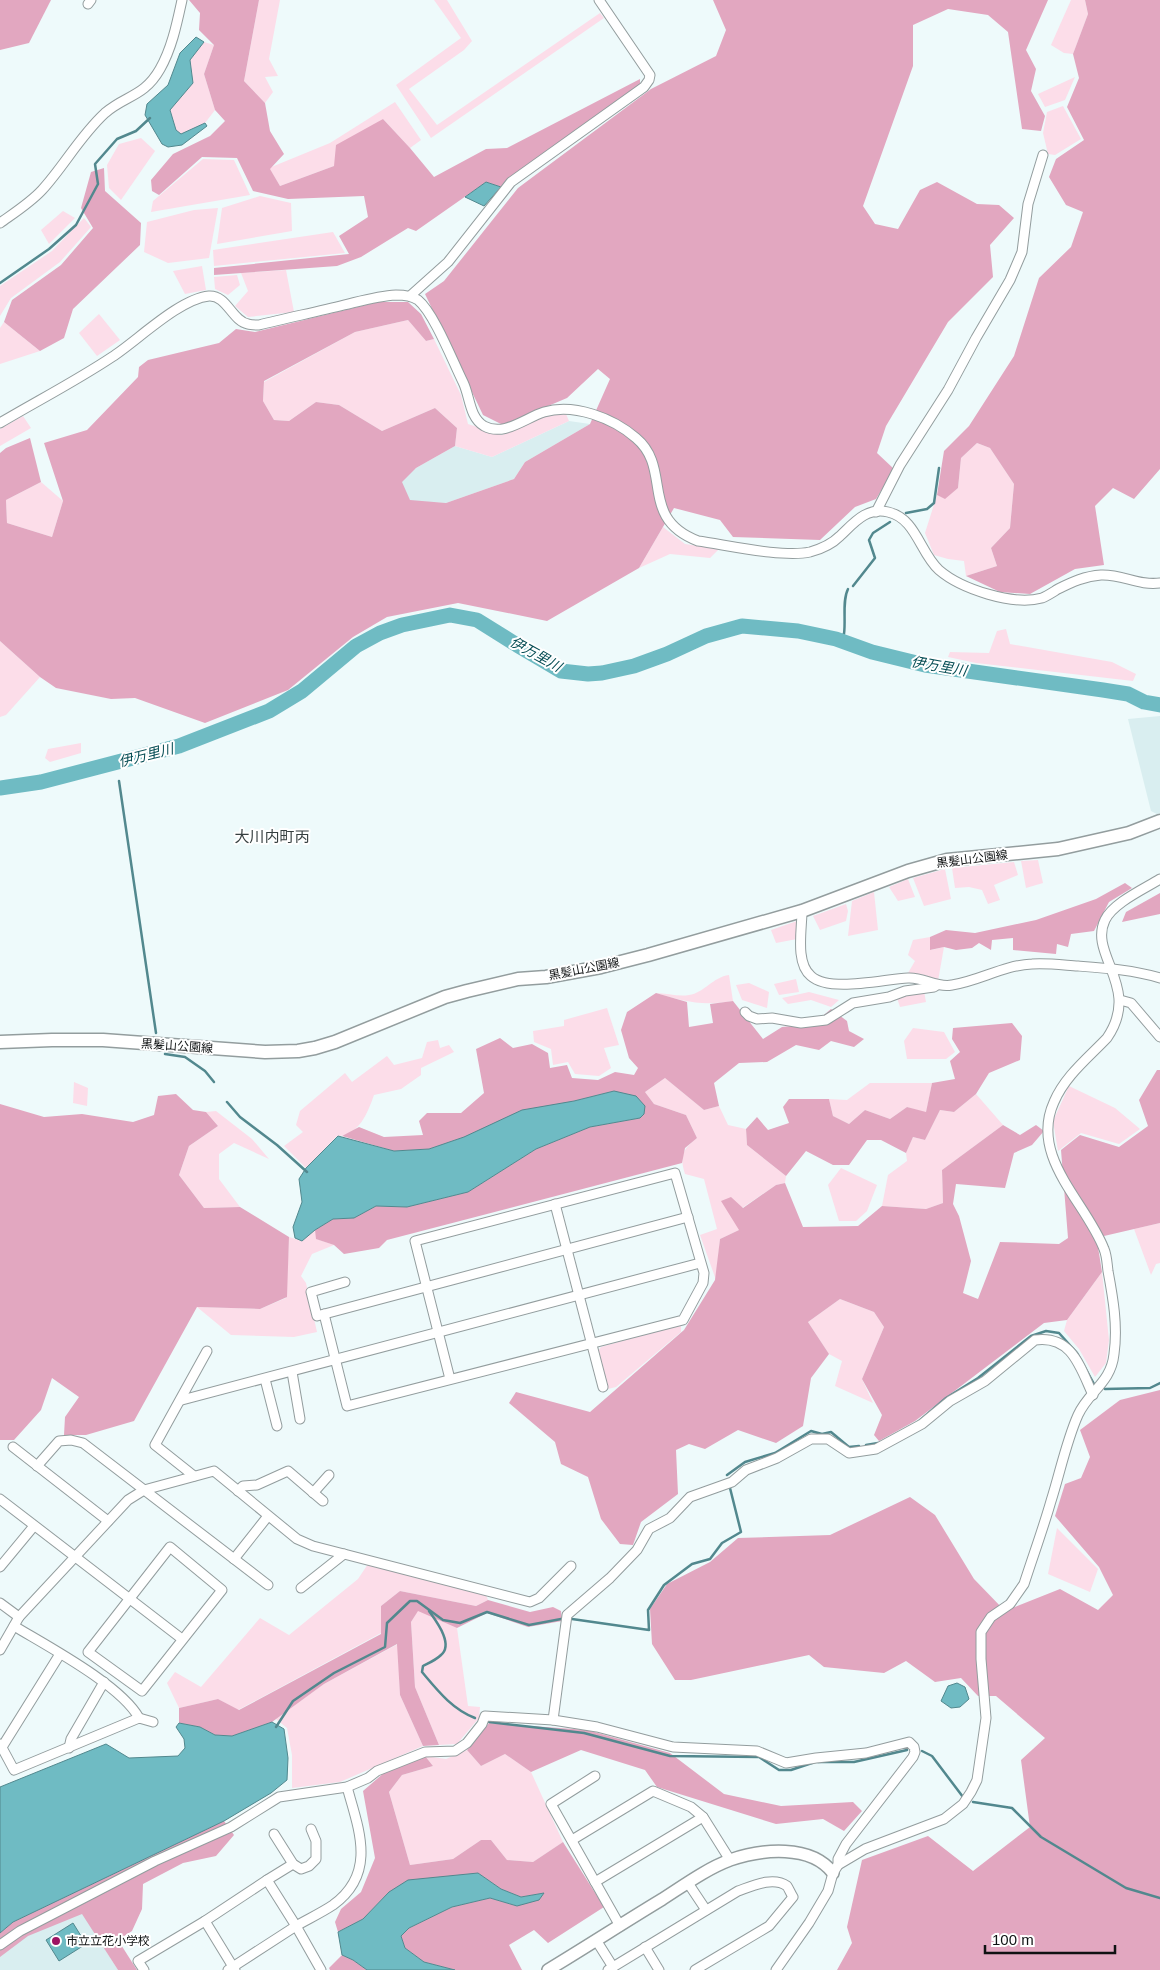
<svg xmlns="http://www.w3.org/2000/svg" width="1160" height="1970" font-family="Helvetica,'Noto Sans JP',sans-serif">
	<rect width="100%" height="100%" fill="#eefafb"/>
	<g fill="#d9eef0">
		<path d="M569 421 590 424 525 462 514 479 446 503 410 501 401 482 416 468 455 446 492 457Z"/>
		<path d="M1160 716V813L1157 814 1151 811 1128 719Z"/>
		<path d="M79 1908 118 1970H0V1950Z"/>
	</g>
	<g fill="#fcdde9">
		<path d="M259 0H280L269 59 278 76 265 77 273 92 265 103 244 81Z"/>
		<path d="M434 0H447L472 41 464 50 409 89 437 125 600 13 604 18 431 138 396 85 461 38Z"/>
		<path d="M1071 0H1085L1088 14 1073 54 1064 53 1051 45Z"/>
		<path d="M204 42 214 45 204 74 215 110 205 123 181 134 176 130 170 109 193 83 190 60Z"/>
		<path d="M1075 77 1065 100 1045 107 1038 94Z"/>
		<path d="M395 102 421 140 410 148 383 119 334 166 280 186 269 168 330 143Z"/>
		<path d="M1063 106 1081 139 1055 155 1048 154 1043 133 1047 112Z"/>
		<path d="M141 138 155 151 121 200 109 188 107 165 119 144Z"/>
		<path d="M203 159 234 160 250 195 151 212 153 201Z"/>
		<path d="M260 196 291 203 292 231 217 244 222 208Z"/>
		<path d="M218 208 209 258 168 263 144 252 147 222 194 210Z"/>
		<path d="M63 211 75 218 49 244 41 230Z"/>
		<path d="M84 218 91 227 60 262 11 298 0 316V286L52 251Z"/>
		<path d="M333 232 345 253 214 266 213 250Z"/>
		<path d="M202 266 206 290 185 294 173 271Z"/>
		<path d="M286 270 294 312 248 317 235 306 248 291 241 273Z"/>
		<path d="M237 275 240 285 228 295 215 289 214 277Z"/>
		<path d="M99 314 120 340 97 356 79 333Z"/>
		<path d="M408 320 426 341 434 339 461 395 468 424 502 435 544 416 566 414 569 421 492 457 455 446 457 428 435 408 382 431 339 405 316 402 289 421 274 420 263 401 264 382 355 332Z"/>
		<path d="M4 322 40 351 0 364V328Z"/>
		<path d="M23 416 31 428 0 446V429Z"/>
		<path d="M977 443 990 448 1014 484 1010 528 991 548 997 566 966 576 964 561 948 559 934 555 925 533 937 495 945 498 958 488 961 458Z"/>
		<path d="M41 482 63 501 52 537 7 523 6 500Z"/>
		<path d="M663 527 685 544 719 549 710 558 670 554 639 568Z"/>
		<path d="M1006 629 1010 644 1112 662 1136 674 1133 681 976 663 948 657 950 652 989 653 997 631Z"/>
		<path d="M0 641 40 677 6 715 0 717Z"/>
		<path d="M81 743V753L50 762 45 758 48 749Z"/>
		<path d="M1038 860 1043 883 1026 888 1021 861Z"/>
		<path d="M1014 862 1018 875 994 885 1000 900 988 904 982 890 969 887 955 888 952 868Z"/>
		<path d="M945 869 951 899 924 906 913 878Z"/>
		<path d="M908 879 915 897 898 901 889 887Z"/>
		<path d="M874 892 878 930 848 936 852 901Z"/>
		<path d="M846 904 848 911 846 921 820 930 813 916Z"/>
		<path d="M797 921V939L776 943 771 930Z"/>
		<path d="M930 937 931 950 944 947 938 981 925 975 908 973 915 961 908 955 913 940Z"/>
		<path d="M729 975 733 1001C701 1006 686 1002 656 993 666 993 679 997 689 995 704 993 713 977 729 975Z"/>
		<path d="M796 979 799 992 779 995 774 984Z"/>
		<path d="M749 983 769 992 767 1008 742 1000 736 985Z"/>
		<path d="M924 991 926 1002 900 1007 897 998 905 994Z"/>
		<path d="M809 992 839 1000 831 1007 811 1000 788 1004 782 998Z"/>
		<path d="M607 1008 619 1045 604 1048 611 1068 599 1076 575 1074 568 1062 553 1065 551 1049 534 1042 533 1031 564 1026V1020Z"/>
		<path d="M913 1028 944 1032 955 1052 946 1059H907L904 1041Z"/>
		<path d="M438 1040 440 1048 449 1045 454 1052 421 1068V1075L401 1089 374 1095C368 1112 359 1136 337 1136L306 1168 284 1146 303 1132 296 1125 300 1111 345 1073 352 1082 387 1056 394 1065 422 1058 427 1042Z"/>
		<path d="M665 1078 704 1110 719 1106 728 1125 746 1129 747 1145 786 1176 785 1183 776 1185 742 1208 739 1230 720 1239 716 1280 700 1235 717 1229 704 1179 685 1174C679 1156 683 1149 697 1138L686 1115 654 1104 645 1092Z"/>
		<path d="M74 1082 88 1088 87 1106 73 1103Z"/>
		<path d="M870 1083H932L926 1113 907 1107 890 1119 865 1110 849 1124 833 1116 829 1099 847 1100Z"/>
		<path d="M1069 1086 1115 1108 1140 1129 1119 1144 1081 1133 1058 1151 1053 1121Z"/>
		<path d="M976 1094 1003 1125 942 1170 943 1203 926 1209 882 1206 888 1175 907 1161 906 1153 913 1137 925 1140 940 1110 954 1112Z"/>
		<path d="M216 1111 252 1139 269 1159 234 1143 219 1154V1179L240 1207 204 1208 179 1175 189 1146 218 1126 206 1112Z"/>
		<path d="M841 1168 877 1185 867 1211 856 1221H839L828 1185Z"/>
		<path d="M1160 1223V1263L1156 1264 1151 1275 1134 1229Z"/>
		<path d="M315 1230 317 1239 334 1245 312 1254 301 1276 306 1283 317 1332 294 1337 231 1335 197 1307 260 1309 286 1298 289 1237 302 1241Z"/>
		<path d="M1102 1272 1109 1340 1106 1363 1095 1377 1079 1349 1064 1331 1067 1320Z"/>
		<path d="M840 1299 874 1312 884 1327 862 1379 873 1403 835 1386 842 1361 829 1354 808 1322Z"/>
		<path d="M681 1324V1332L616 1387 608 1389 598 1351 601 1347Z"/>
		<path d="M1057 1528 1098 1569 1090 1592 1048 1574Z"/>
		<path d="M368 1564 486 1595 488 1600 476 1606 400 1591 381 1606V1633L238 1710 218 1699 179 1708 167 1683 175 1672 201 1687 260 1618 289 1635 358 1579Z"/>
		<path d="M418 1610 457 1628 468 1706 480 1707 479 1718 457 1744 439 1745 415 1687 411 1622Z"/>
		<path d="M398 1644 400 1695 423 1746 340 1782 292 1788V1755L287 1728 276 1719 324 1684Z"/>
		<path d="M467 1750 481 1766 505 1754 531 1772 563 1842 533 1862 507 1860 491 1840H481L453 1859 410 1865 389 1792 402 1775 433 1766 425 1756 446 1759Z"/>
	</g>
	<g fill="#e2a7c0">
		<path d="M0 0H51L29 43 0 50Z"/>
		<path d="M189 0H259L244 81 265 103 270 131 284 154 270 169 280 186 334 166 336 145 383 119 410 148 434 177 486 149 507 148 640 79V85L501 187 486 182 416 231 408 228 361 257 337 266 214 275V268L349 254 339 236 368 217 364 196 288 199 253 191 237 158 202 157 159 195 152 191 151 180 173 154 210 136 225 121 215 110 204 74 214 45 199 30 200 13Z"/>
		<path d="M713 0H1048L1026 50 1036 69 1031 91 1045 116 1041 131 1022 129 1008 32 988 15 948 9 913 25V66L863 206 875 224 898 229 920 190 937 182 977 204 999 205 1014 218 990 245 993 277 948 322 886 426 877 453 894 469 876 499 855 507 820 540 733 537 720 520 674 508 639 568 547 621 458 603 387 617 353 637 288 690 205 723 135 698 111 699 56 688 40 677 0 641V453L6 448 30 438 41 482 6 500 7 523 52 537 63 501 44 443 87 430 138 377 139 367 148 360 219 343 236 329 255 332 378 302H408L421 314 434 339 426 341 408 320 355 332 264 381 263 401 274 420 289 421 316 402 339 405 382 431 435 408 457 428 455 446 416 468 402 482 410 500 446 503 514 479 525 462 590 424 610 379 598 369 567 398 503 425 483 415 425 294 444 281 518 188 651 89 716 56 726 30Z"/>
		<path d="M1085 0H1160V469L1134 499 1113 488 1095 506 1104 565 1075 569 1030 594 1000 592 966 576 997 566 991 548 1010 528 1014 484 990 448 977 443 961 458 958 488 945 499 937 495 944 451 969 426 1014 356 1039 278 1071 247 1083 212 1066 205 1049 177 1056 159 1084 140 1067 107 1079 78 1073 54 1088 14Z"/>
		<path d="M104 168 105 191 141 223 140 245 73 309 64 338 40 351 4 322 12 300 61 265 93 228 81 208 91 172Z"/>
		<path d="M1125 883 1132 888 1109 902 1094 931 1071 934 1068 947 1057 944 1056 954 1013 950V938L992 940 991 950 979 943 972 948 956 950 944 947 930 950V937L946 930 975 933 1036 920 1096 899Z"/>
		<path d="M1160 893V914L1122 922 1126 912Z"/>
		<path d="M656 993 687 1002 689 1027 713 1023 710 1004 733 1001 763 1039 782 1027 813 1024 831 1009 847 1021 849 1031 864 1039 854 1047 831 1041 819 1050 796 1045 767 1062 739 1063 714 1083 719 1106 704 1110 665 1078 645 1092 654 1104 686 1115 697 1138 685 1148 682 1163 387 1240 379 1248 344 1254 334 1245 316 1239 315 1230 333 1219 354 1218 376 1206 407 1207 468 1192 536 1149 590 1127 640 1118 614 1091 574 1101 429 1149 394 1151 342 1136 359 1127 384 1137 423 1135 419 1121 427 1113H461L484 1093 476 1049 500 1038 513 1048 532 1044 548 1053 550 1068 567 1065 572 1078 598 1080 615 1072 634 1075 638 1068 629 1058 621 1030 627 1012Z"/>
		<path d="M1012 1023 1022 1036 1020 1060 989 1073 976 1094 954 1112 940 1110 925 1140 913 1137 906 1153 881 1140H867L849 1165H833L806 1151 786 1176 747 1145 746 1129 757 1117 768 1130 789 1123 783 1107 789 1099H829L833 1116 849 1124 865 1110 890 1119 907 1107 926 1112 932 1083 955 1079 950 1061 960 1052 952 1039 953 1028Z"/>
		<path d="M1157 1070H1160V1223L1104 1236 1097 1241 1102 1272 1067 1320 1044 1323 915 1421 879 1441 874 1435 882 1415 862 1379 884 1327 874 1312 840 1299 808 1322 829 1354 811 1378 803 1426 776 1443 738 1430 705 1449 689 1444 676 1450 678 1494 641 1522 633 1545 620 1544 601 1519 588 1477 561 1464 555 1442 509 1403 516 1392 590 1412 684 1330 715 1280 720 1239 739 1230 721 1201 731 1197 743 1208 776 1185 785 1183 803 1227 858 1226 882 1206 926 1209 943 1203 942 1170 1003 1125 1020 1135 1036 1125 1044 1131 1032 1145 1014 1153 1005 1188 956 1184 953 1204 959 1216 971 1261 963 1293 978 1299 1000 1242 1059 1244 1068 1238 1061 1150 1080 1135 1119 1147 1148 1126 1139 1100Z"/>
		<path d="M176 1094 193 1110 206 1112 218 1126 189 1146 179 1175 204 1208 240 1207 289 1237 287 1297 260 1309 197 1307 134 1421 86 1435H64L65 1417 79 1397 52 1378 41 1410 14 1440H0V1104L44 1117 82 1114 133 1122 154 1115 158 1096Z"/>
		<path d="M1160 1390V1970H837L852 1943 847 1927 862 1860 928 1836 973 1871 1030 1827 1021 1760 1045 1738 996 1696H978L961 1678 935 1682 906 1661 884 1673 824 1667 809 1655 691 1680H675L652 1644 650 1609 667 1584 710 1562 738 1538 830 1535 910 1497 935 1515 974 1579 1005 1611 1060 1589 1098 1610 1113 1595 1099 1567 1055 1516 1065 1484 1081 1478 1090 1457 1080 1430 1120 1400Z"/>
		<path d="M400 1591 476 1606 488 1600 530 1612 553 1607 561 1611 562 1621 528 1627 487 1613 457 1628 418 1611 411 1622 415 1687 439 1745 423 1746 400 1695 397 1644 324 1684 272 1722 232 1736 215 1735 200 1727 179 1723V1708L218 1699 239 1710 381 1634V1606Z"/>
		<path d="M489 1723 587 1730 670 1753 724 1794 781 1806 853 1802 862 1811 844 1831 823 1819 776 1824 657 1787 645 1770 581 1750 531 1772 505 1754 481 1766 467 1750Z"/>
		<path d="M425 1756 433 1766 402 1775 389 1792 410 1865 453 1859 481 1840H491L507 1860 533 1862 563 1842 604 1907 548 1943 534 1930 509 1945 522 1970H455L424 1962 405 1948 401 1936 409 1928 452 1907 490 1898 517 1906 544 1893 521 1897 501 1889 478 1873 389 1892 363 1919 338 1932 335 1922 341 1909 361 1892 375 1858 363 1791 385 1772Z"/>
		<path d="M224 1821 234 1835 216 1856 183 1863 143 1884 142 1909 132 1931 118 1940 137 1970H118L82 1914 28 1936 0 1957V1933L13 1922Z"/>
		<path d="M342 1955 353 1960 367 1970H330L329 1968Z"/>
	</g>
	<g fill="#6fbbc3" stroke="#52888e">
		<path d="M196 37 204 42 190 60 193 83 170 110 176 130 181 134 205 123 207 126 182 145 168 147 162 144 145 115 147 104 168 85 180 53Z"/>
		<path d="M486 182 501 187 484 206 465 197Z"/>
		<path d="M614 1091 636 1096 645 1106 644 1114 640 1118 590 1127 536 1149 468 1192 407 1207 376 1206 354 1218 333 1219 315 1230 302 1241 295 1238 293 1227 302 1202 299 1179 306 1168 338 1136 394 1151 429 1149 464 1137 522 1110 574 1101Z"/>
		<path d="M957 1683 965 1687 969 1699 960 1707 951 1708 941 1701 948 1686Z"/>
		<path d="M272 1722 284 1729 288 1758 287 1780 271 1793 224 1821 13 1922 0 1933V1787L106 1744 129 1758 178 1756 185 1748 184 1739 176 1727 179 1723 200 1727 215 1735 232 1736Z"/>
		<path d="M478 1873 501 1889 521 1897 544 1893 539 1900 517 1906 490 1898 452 1907 409 1928 401 1936 405 1948 424 1962 455 1970H367L353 1960 342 1955 338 1932 363 1919 389 1892 408 1880Z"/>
		<path d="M73 1923 86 1944 59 1961 46 1940Z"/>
	</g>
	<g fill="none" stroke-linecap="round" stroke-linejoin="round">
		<g stroke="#52888e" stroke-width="2.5">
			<path d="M0 283 49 249 76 225 98 184 95 164 117 139 136 131 150 118"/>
			<path d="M906 513 927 509 934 503 939 468"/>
			<path d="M853 586 875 558 869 540 873 533 890 522"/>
			<path d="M836 639 844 634C846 620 842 601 848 589"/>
			<path d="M119 781 156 1033"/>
			<path d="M165 1054 185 1057 205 1071 214 1082"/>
			<path d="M227 1102 240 1117 277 1145 307 1172"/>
			<path d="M1105 1389 1150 1388 1160 1383"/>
			<path d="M918 1422 946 1398 978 1378 1031 1336 1046 1331 1059 1333 1077 1353 1094 1384"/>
			<path d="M866 1445 878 1443"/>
			<path d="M727 1475 745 1462 775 1453 811 1431 822 1434 831 1432 849 1447 859 1446"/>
			<path d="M429 1611C436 1621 454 1644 441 1655 436 1660 429 1663 423 1666L422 1672C438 1691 452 1709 475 1718"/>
			<path d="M572 1619 649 1630 648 1610 664 1585 692 1564 710 1559 722 1543 741 1532 730 1488"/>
			<path d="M489 1722 584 1733 670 1756 759 1757 779 1770H791L812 1763"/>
			<path d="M276 1727 293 1701 334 1673 385 1647 387 1623 410 1601H417L443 1620 460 1623 487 1612 529 1625 561 1619"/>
			<path d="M922 1751 932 1756 963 1797"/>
			<path d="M818 1762H854L907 1750"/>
			<path d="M973 1802 1012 1808 1041 1837 1126 1888 1160 1898"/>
		</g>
		<path stroke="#6fbbc3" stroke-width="15" d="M0 788 41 782 179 746 269 711 302 691 356 646 380 633 402 625 450 615 477 620 517 645 561 671 588 674 602 673 634 666 667 654 706 636 742 626 798 631 836 639 872 652 925 665 1103 690 1128 694 1144 702 1160 705"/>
		<g stroke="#939d9e" stroke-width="11">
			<g id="minor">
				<path d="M88 4 91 0"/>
				<path d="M0 223C14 213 30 203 42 190 64 166 80 136 105 113 126 95 144 97 160 69 172 48 177 23 182 0"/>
				<path d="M410 296 448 262 511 182 644 87 649 80 650 75 599 0"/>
				<path d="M0 423C37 401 76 381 112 357 137 341 179 299 209 296 227 295 232 321 248 324 251 325 256 325 259 325 287 318 316 312 344 305 361 301 378 296 396 295 403 295 412 296 418 300 434 313 453 362 463 382 470 396 469 417 484 426 504 437 525 418 544 412 574 403 613 418 636 438 673 469 638 518 698 541 727 545 783 558 810 552 821 549 832 544 840 536 854 523 866 507 888 512 916 518 920 553 939 570 961 589 1013 606 1042 598 1047 596 1053 592 1058 589 1072 582 1085 576 1101 575 1122 574 1139 586 1160 583"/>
				<path d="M876 512 900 465 948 390 976 338 1010 280 1022 252 1028 204 1043 155"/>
				<path d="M802 911C802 929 795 963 811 976 830 993 884 979 908 978 924 977 936 988 952 985 979 981 1004 965 1032 964 1047 963 1063 965 1078 966 1105 968 1134 970 1160 978"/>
				<path d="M1120 1000 1131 1003 1160 1037"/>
				<path d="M745 1012 749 1016 757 1019 772 1018 801 1023 826 1020 853 1003 889 997 905 991 934 987 937 985"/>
				<path d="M555 1204 603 1387"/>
				<path d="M345 1282 311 1292 317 1316 688 1217"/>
				<path d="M324 1314 347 1406 683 1320 703 1283 704 1273 675 1173 415 1241 450 1379"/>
				<path d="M292 1372 300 1419"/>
				<path d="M265 1379 277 1426"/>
				<path d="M182 1400 700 1263"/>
				<path d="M13 1447 108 1521"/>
				<path d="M37 1466 59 1441 71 1440 83 1443 268 1585"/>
				<path d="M194 1476 155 1445 207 1351"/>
				<path d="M238 1491 243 1486 257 1485 288 1471 323 1501"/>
				<path d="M313 1493 329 1475"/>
				<path d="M0 1499 182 1639"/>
				<path d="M170 1547 222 1590 142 1691 88 1652Z"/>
				<path d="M234 1559 268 1516"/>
				<path d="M0 1567 34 1526"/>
				<path d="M301 1588 344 1554"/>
				<path d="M0 1603 19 1617"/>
				<path d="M14 1626C47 1646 121 1685 139 1718"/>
				<path d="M0 1650 19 1617 128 1500 144 1490 214 1471 297 1539 313 1546 530 1602 539 1598 571 1566"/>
				<path d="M553 1720 567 1615 610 1578 637 1550 649 1529 670 1518 690 1497 732 1482 746 1470 777 1458 811 1439H828L849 1453 876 1449 922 1424 950 1401 985 1381 1035 1340C1072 1335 1080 1367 1093 1395"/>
				<path d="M0 1744 14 1770 139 1718 153 1722"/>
				<path d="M2 1747 60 1654"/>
				<path d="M69 1748 71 1739 104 1682"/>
				<path d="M595 1776 551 1804 620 1926"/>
				<path d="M274 1834 293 1864 301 1869 309 1866 316 1859V1841L311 1829"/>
				<path d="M572 1840 653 1791 691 1807 703 1817 730 1860"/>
				<path d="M595 1882 703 1817"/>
				<path d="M688 1883 706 1910"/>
				<path d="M205 1921 235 1970"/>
				<path d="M596 1940 613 1967"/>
				<path d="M0 1945 20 1931 155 1861 231 1827 279 1797 347 1787 368 1778 377 1771 425 1752 455 1751 467 1743 482 1724 485 1716 553 1720 597 1727 673 1747 757 1751 786 1763 816 1758 866 1753 909 1742 914 1747 915 1752 913 1757 846 1844 838 1859V1865"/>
				<path d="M645 1947 659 1970"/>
				<path d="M144 1970 138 1961 205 1921 267 1880"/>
				<path d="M228 1970 296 1926 267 1880 293 1864"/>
				<path d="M321 1970 296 1926C308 1919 321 1913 333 1905 377 1873 359 1830 347 1787"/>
				<path d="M608 1970 738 1891C752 1886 773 1876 787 1886 789 1889 791 1894 793 1897L769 1926 695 1970"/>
				<path d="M776 1970 809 1923 828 1891 833 1873 838 1865 865 1849 944 1819 963 1804 971 1792 977 1780 986 1718 981 1659V1632L991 1617 1010 1604 1024 1584C1033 1556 1043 1529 1051 1501 1060 1473 1066 1442 1078 1415 1089 1391 1111 1383 1114 1354 1118 1326 1113 1298 1108 1271 1107 1264 1107 1256 1104 1249 1086 1202 1029 1157 1054 1102 1065 1076 1088 1058 1107 1038 1142 987 1088 955 1105 920 1113 903 1144 889 1160 879"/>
			</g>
		</g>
		<g stroke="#939d9e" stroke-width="14">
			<path id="tertiary" d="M548 1970C586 1947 623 1923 661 1900 683 1886 706 1869 730 1860 762 1849 811 1844 833 1873"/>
		</g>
		<g stroke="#939d9e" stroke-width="15">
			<path id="secondary" d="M0 1042 52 1040H103L265 1052 298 1051 315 1048 335 1042 445 997 467 991 518 979 546 977 601 967 648 955 802 911 908 871 947 860 1058 849 1129 833 1160 821"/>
		</g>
		<use href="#minor" stroke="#fff" stroke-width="9"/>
		<use href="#tertiary" stroke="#fff" stroke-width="11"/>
		<use href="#secondary" stroke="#fff" stroke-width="12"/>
	</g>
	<circle fill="#9d1363" stroke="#fff" stroke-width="2" cx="56" cy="1941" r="5"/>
	<g text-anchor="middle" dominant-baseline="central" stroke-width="4" stroke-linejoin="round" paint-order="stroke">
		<g font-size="12" fill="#0f1213" stroke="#fff">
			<text transform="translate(972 859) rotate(-7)">黒髪山公園線</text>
			<text transform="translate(584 969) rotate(-11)">黒髪山公園線</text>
			<text transform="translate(177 1046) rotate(4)">黒髪山公園線</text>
		</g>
		<g font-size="12" fill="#0f1213" stroke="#fff" text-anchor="start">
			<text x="66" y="1941">市立立花小学校</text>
		</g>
		<g font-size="14" font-style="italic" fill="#064d54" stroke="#fff">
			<text transform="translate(536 654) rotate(29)">伊万里川</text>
			<text transform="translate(939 666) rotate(10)">伊万里川</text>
			<text transform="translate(146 755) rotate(-14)">伊万里川</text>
		</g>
		<g font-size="15" fill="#363f40" stroke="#fff">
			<text x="272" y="836">大川内町丙</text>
		</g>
	</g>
	<path d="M985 1945v8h130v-8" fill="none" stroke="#0f1213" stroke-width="2.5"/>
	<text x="992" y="1945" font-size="15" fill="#0f1213" stroke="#ffffff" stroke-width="4" paint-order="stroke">100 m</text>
</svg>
